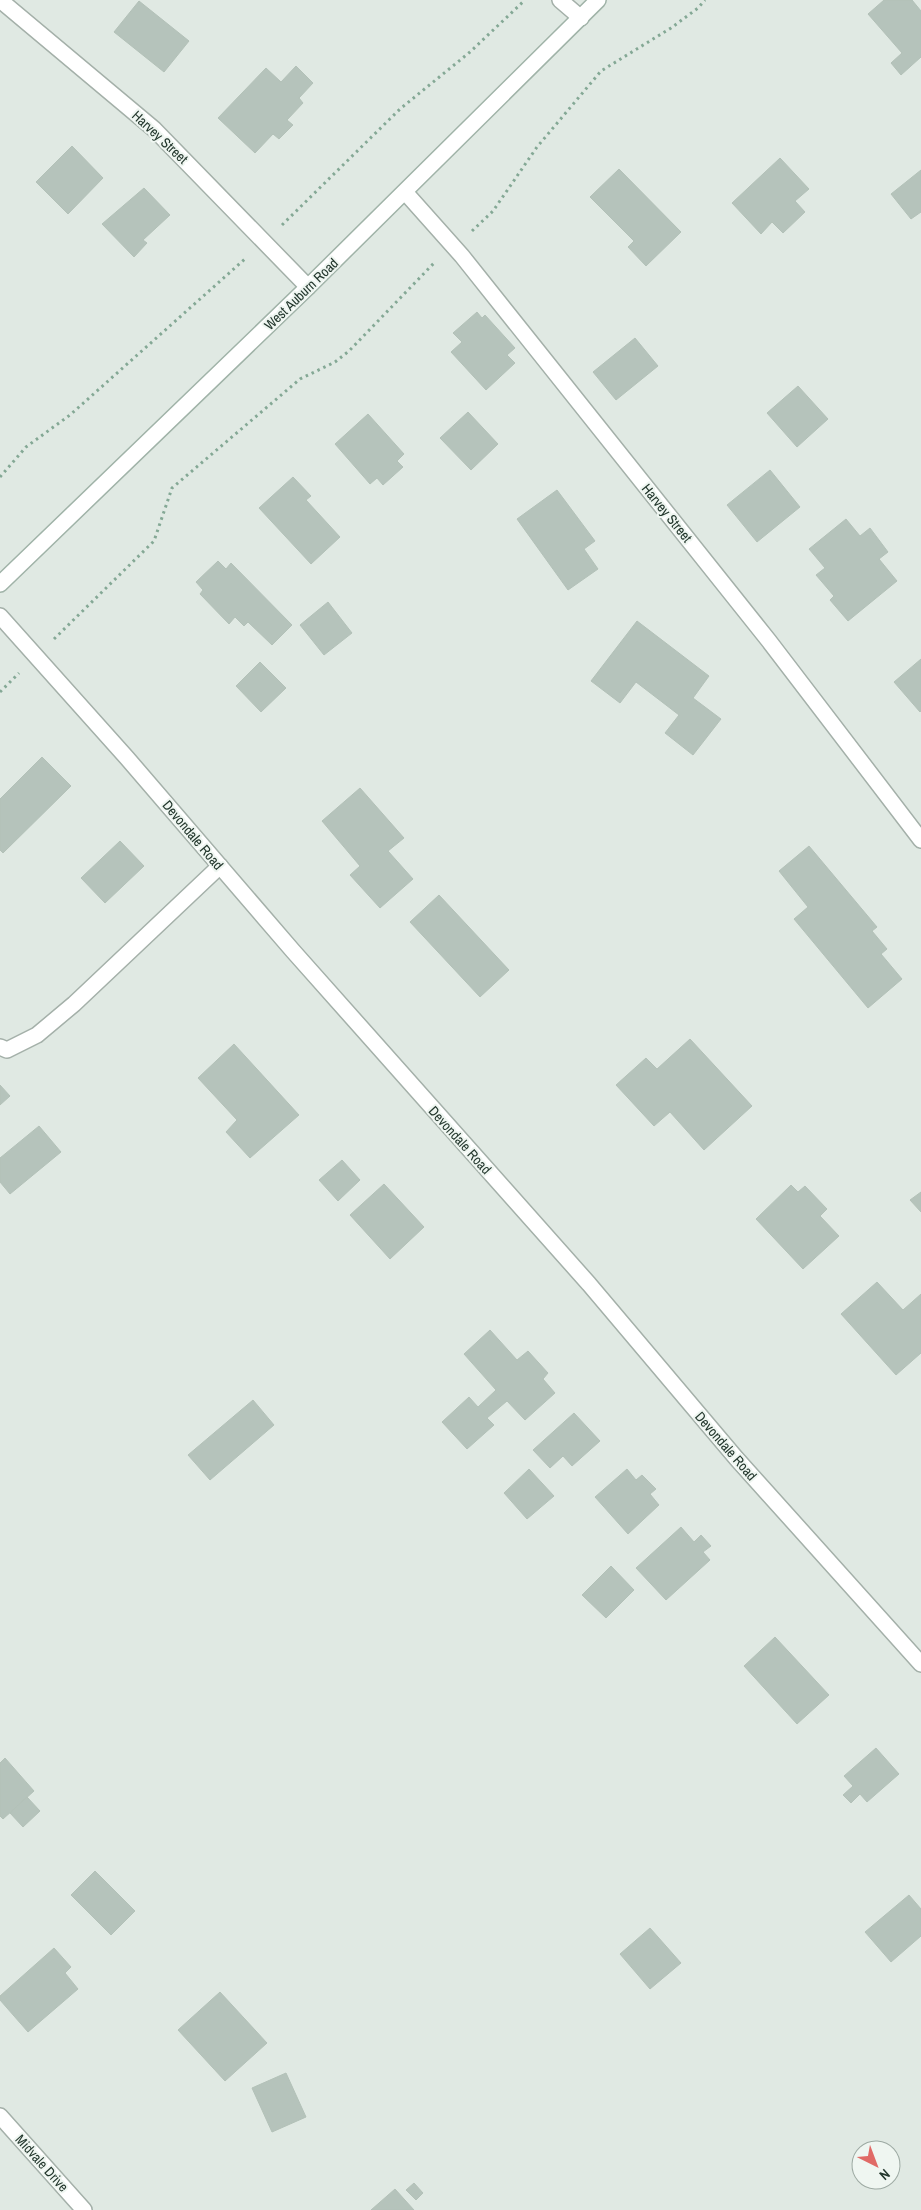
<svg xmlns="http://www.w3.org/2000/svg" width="921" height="2210" font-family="'Archivo Narrow',sans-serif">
	<rect width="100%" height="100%" fill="#e0e9e3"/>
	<g fill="#b5c3bb" stroke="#b3c1b8">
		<path d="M884 0H912L921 11V57L901 75 891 63 902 53 868 14Z"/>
		<path d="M139 1 189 41 164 72 114 32Z"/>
		<path d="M296 66 313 83 299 98 303 103 287 120 293 125 279 139 273 134 255 153 218 118 266 68 281 82Z"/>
		<path d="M72 146 103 178 68 214 36 182Z"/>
		<path d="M780 158 809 189 795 201 805 212 783 233 772 222 761 234 732 203Z"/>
		<path d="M619 169 681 232 646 266 628 247 634 241 590 197Z"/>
		<path d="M921 170V212L911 219 891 194Z"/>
		<path d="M144 188 170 215 143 240 147 243 134 257 102 224Z"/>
		<path d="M477 312 482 318 485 315 515 348 507 355 515 363 486 390 451 352 462 342 453 333Z"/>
		<path d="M635 338 658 366 616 400 593 372Z"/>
		<path d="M798 386 828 419 797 447 767 413Z"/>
		<path d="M468 412 498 444 471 470 440 438Z"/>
		<path d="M368 414 404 454 397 461 403 467 383 485 377 478 370 484 335 444Z"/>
		<path d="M770 470 800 507 757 542 727 505Z"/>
		<path d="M293 477 311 496 306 500 340 537 311 564 259 508Z"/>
		<path d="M557 490 595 541 584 549 598 569 568 590 517 519Z"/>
		<path d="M846 519 860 536 870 528 888 552 879 559 897 581 848 621 830 600 834 596 816 575 825 568 809 549Z"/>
		<path d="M218 561 226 569 231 563 292 625 272 645 248 622 244 626 235 617 229 624 200 594 203 590 196 582Z"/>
		<path d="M328 602 352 633 324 655 300 625Z"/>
		<path d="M637 621 709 676 693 698 721 719 693 755 665 733 679 715 636 682 620 703 591 681Z"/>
		<path d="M921 659V711L920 712 894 682Z"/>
		<path d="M260 662 286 688 261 712 236 686Z"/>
		<path d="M42 757 71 786 3 853 0 850V799Z"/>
		<path d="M360 788 404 838 388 851 413 879 380 908 350 875 360 866 322 821Z"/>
		<path d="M120 841 144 866 105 903 81 878Z"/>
		<path d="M809 846 877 927 872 931 887 949 881 954 902 979 868 1008 794 919 808 907 779 871Z"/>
		<path d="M439 895 509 970 480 997 410 922Z"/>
		<path d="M690 1039 752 1106 704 1150 670 1112 654 1126 616 1085 646 1058 657 1069Z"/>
		<path d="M234 1044 299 1115 250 1158 226 1132 237 1120 198 1078Z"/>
		<path d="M0 1085 10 1096 0 1105Z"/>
		<path d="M39 1126 61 1152 10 1194 0 1182V1158Z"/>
		<path d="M342 1160 360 1180 338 1201 319 1180Z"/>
		<path d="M384 1184 424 1227 390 1259 350 1215Z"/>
		<path d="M791 1185 798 1192 805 1186 827 1209 820 1216 839 1236 803 1269 756 1219Z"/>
		<path d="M921 1192V1212L910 1200Z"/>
		<path d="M877 1282 903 1310 921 1294V1353L896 1375 841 1314Z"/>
		<path d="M490 1330 517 1360 528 1351 548 1373 543 1379 555 1393 525 1420 507 1401 487 1418 494 1425 467 1449 442 1422 469 1397 478 1407 496 1390 464 1354Z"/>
		<path d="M253 1400 274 1425 210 1480 188 1455Z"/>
		<path d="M574 1413 600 1441 572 1466 563 1456 550 1468 533 1450Z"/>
		<path d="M529 1469 554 1496 527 1519 504 1493Z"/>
		<path d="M627 1469 636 1480 642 1475 656 1489 650 1494 659 1505 628 1534 595 1497Z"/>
		<path d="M681 1527 694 1542 701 1535 711 1546 703 1552 710 1560 666 1600 636 1568Z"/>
		<path d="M611 1566 634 1590 606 1618 582 1595Z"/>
		<path d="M775 1637 829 1695 797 1724 744 1666Z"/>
		<path d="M876 1748 899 1774 867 1802 860 1794 851 1803 843 1795 853 1786 844 1776Z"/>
		<path d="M5 1758 34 1791 3 1819 0 1816V1763Z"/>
		<path d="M27 1797 40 1811 23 1827 10 1813Z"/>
		<path d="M95 1871 135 1911 111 1935 71 1895Z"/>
		<path d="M909 1895 921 1909V1936L891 1962 865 1932Z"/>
		<path d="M650 1928 681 1963 650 1989 620 1954Z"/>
		<path d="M54 1948 71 1967 65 1973 78 1989 28 2032 0 2000V1996Z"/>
		<path d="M220 1992 267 2043 225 2081 178 2030Z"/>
		<path d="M286 2073 306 2117 272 2132 252 2088Z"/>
		<path d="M414 2183 423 2193 416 2200 406 2190Z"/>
		<path d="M395 2189 414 2210H371Z"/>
	</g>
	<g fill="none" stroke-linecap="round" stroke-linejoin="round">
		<g stroke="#a4b0a9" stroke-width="18">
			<path id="lane" d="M0 1047 7 1050 37 1035 74 1004 220 866"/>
		</g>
		<g stroke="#a4b0a9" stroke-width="18">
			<g id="street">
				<path d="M0 0 154 129 308 287"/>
				<path d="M560 0 581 18"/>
				<path d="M405 192 462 256 769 641 921 840"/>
				<path d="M0 616 127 758 293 951 589 1284 736 1458 921 1664"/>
				<path d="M0 2116 84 2210"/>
			</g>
		</g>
		<g stroke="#a0b3a8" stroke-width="18">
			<path id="secondary" d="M0 584 308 287 598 0"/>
		</g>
		<g stroke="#84a895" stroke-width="3" stroke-dasharray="2.5 4" stroke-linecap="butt">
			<path d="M282 225 400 109 470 52 525 0"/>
			<path d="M472 231 493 211 537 147 601 71 671 28 698 8 705 0"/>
			<path d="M0 477 26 447 70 415 246 258"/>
			<path d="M54 639 154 541 172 488 300 379 335 362 349 351 435 262"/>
			<path d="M0 692 19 673"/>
		</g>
		<use href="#lane" stroke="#fff" stroke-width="15"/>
		<use href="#street" stroke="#fff" stroke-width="15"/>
		<use href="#secondary" stroke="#fff" stroke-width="15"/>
	</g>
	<g text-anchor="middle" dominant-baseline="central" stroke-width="4" stroke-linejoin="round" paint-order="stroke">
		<g font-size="14" fill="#23372d" stroke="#eff6f1">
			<text transform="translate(160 137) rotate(43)">Harvey Street</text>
			<text transform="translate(301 294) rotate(-44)">West Auburn Road</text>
			<text transform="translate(667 513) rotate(51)">Harvey Street</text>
			<text transform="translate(193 835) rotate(50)">Devondale Road</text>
			<text transform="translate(460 1140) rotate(48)">Devondale Road</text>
			<text transform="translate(726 1446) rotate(49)">Devondale Road</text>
			<text transform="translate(42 2163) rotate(48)">Midvale Drive</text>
		</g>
	</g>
	<g transform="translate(876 2165) rotate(138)"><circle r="24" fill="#eff6f1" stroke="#9daaa3"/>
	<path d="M0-4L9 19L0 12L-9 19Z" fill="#e06a66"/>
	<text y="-8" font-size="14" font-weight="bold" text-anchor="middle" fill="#23372d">N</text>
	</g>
</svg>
